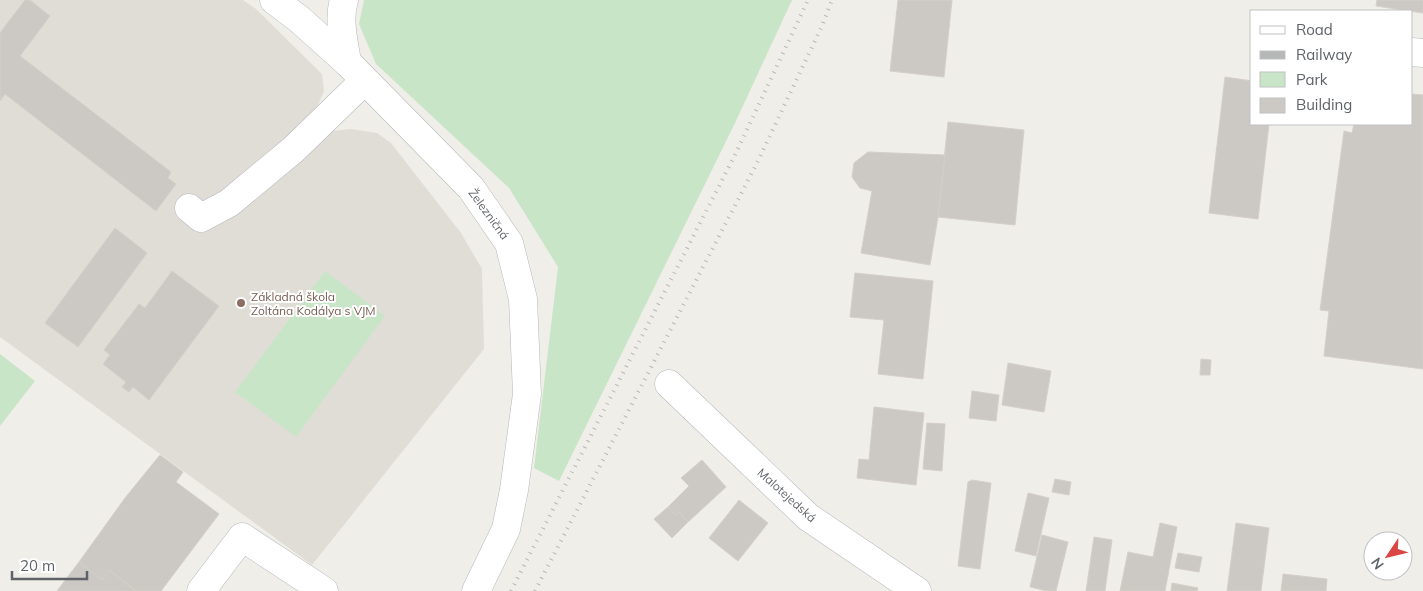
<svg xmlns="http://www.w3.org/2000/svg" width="1423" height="591" font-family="Mulish,sans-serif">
	<rect width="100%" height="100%" fill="#f0eee8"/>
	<path fill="#e0ddd7" d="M0 0H243L256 9 322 74 324 91 312 119 323 132 351 129 377 133 391 143 461 233 482 269 484 349 312 565 0 337Z"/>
	<g fill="#c9e5c8">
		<path d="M364 0H792L736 121 559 481 534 468 558 267 509 188 376 64 359 24Z"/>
		<path d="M325 271 385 316 296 437 235 392Z"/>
		<path d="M0 354 35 381 0 426Z"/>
	</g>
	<g fill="#ccc9c5" stroke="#d4cfc7">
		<path d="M25 0H30L50 16 20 56 171 172 168 178 176 184 156 211 5 94 0 101V33Z"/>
		<path d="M898 0H952L944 77 890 71Z"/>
		<path d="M1377 0H1423V13L1376 6Z"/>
		<path d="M1225 77 1252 81V124H1269L1258 219 1209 213Z"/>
		<path d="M1412 94 1423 95V369L1324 356 1329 311 1320 310 1344 131 1352 133 1354 124H1412Z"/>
		<path d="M948 122 1024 130 1015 225 938 217Z"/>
		<path d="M868 152 945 155 938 217 930 265 861 253 872 191 860 188 852 177 854 163Z"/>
		<path d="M115 228 147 253 78 347 45 323Z"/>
		<path d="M172 271 219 306 149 400 133 387 129 392 122 387 126 382 103 364 110 355 104 350 139 304 145 308Z"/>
		<path d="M855 273 933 281 923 379 878 374 884 320 850 317Z"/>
		<path d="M1201 359 1211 360 1210 375H1200Z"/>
		<path d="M1008 363 1051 371 1044 412 1002 405Z"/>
		<path d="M972 391 999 395 996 421 969 418Z"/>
		<path d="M874 407 924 413 916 485 857 478 859 459 869 460Z"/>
		<path d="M927 423 945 424 942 471 923 469Z"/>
		<path d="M160 455 183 472 176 482 219 514 161 591H136L109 570 102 580 79 562 125 498Z"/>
		<path d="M702 460 726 487 688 522 679 512 676 515 668 507 689 486 681 478Z"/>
		<path d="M1055 479 1071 482 1069 495 1052 492Z"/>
		<path d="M972 480 991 483 980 569 958 566 968 482Z"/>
		<path d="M1028 493 1049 498 1036 556 1015 551Z"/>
		<path d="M739 500 768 523 738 561 709 538Z"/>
		<path d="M668 507 676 515 679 512 688 522 672 538 654 519Z"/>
		<path d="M1160 523 1177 527 1165 591H1120L1128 552 1153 557Z"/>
		<path d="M1236 523 1269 528 1261 591H1227Z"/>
		<path d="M1042 535 1068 542 1056 591H1047L1030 587Z"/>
		<path d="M1094 537 1112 540 1105 591H1086Z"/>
		<path d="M1178 553 1202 557 1199 572 1175 568Z"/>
		<path d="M79 562 102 580 109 570 136 591H57Z"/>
		<path d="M1283 574 1327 579 1326 591H1281Z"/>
		<path d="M1172 583 1198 588 1197 591H1171Z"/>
	</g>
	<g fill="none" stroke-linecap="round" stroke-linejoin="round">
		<g stroke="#b5b8bb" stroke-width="29">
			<g id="minor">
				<path d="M274 0 299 19 347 62 471 188 509 243 523 299 527 394 514 490 506 529 476 591"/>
				<path d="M344 0C338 19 344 43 347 62"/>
				<path d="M1412 52 1423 53"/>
				<path d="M189 208 201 218 229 203 294 149 364 81"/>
				<path d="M669 384 808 517 917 591"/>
				<path d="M201 591 242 537 324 591"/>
			</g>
		</g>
		<use href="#minor" stroke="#fff" stroke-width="28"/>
		<g stroke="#b6b7b7" stroke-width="4" stroke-dasharray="1 6" stroke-linecap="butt">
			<path d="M511 591 736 153 808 0"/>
			<path d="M535 591 757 163 822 26 832 0"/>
		</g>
	</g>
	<circle fill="#8d6e63" stroke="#fff" stroke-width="2" cx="241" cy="303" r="5"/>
	<g text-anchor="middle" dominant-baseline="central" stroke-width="4" stroke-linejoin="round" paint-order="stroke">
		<g font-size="12" fill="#5f6367" stroke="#fff">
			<text transform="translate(489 214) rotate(54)">Železničná</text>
			<text transform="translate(787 495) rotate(42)">Malotejedská</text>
		</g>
		<g font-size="12" fill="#785e54" stroke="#fff" text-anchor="start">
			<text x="251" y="296">Základná škola<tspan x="251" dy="14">Zoltána Kodálya s VJM</tspan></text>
		</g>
	</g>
	<rect x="1250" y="10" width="162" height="115" fill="#ffffff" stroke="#bfc1c2"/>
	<rect x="1260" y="26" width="25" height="8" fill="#ffffff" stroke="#bfc1c2"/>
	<text x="1296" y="35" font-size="15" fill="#5f6367">Road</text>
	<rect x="1260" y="51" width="25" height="8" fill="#b6b7b7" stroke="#bfc1c2"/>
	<text x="1296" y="60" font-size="15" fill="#5f6367">Railway</text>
	<rect x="1260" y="72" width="25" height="15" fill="#c9e5c8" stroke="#bfc1c2"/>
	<text x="1296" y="85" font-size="15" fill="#5f6367">Park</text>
	<rect x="1260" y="98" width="25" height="15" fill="#ccc9c5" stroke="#bfc1c2"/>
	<text x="1296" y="110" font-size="15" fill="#5f6367">Building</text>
	<g transform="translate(1388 556) rotate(235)"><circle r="24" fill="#ffffff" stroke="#bfc1c2"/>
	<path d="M0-4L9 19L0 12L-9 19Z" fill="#da4644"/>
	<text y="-8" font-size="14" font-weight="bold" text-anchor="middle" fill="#5f6367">N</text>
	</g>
	<path d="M12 571v8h75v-8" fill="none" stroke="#5f6367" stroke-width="2.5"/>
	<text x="20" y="571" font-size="15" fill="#5f6367" stroke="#ffffff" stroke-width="4" paint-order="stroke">20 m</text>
</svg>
